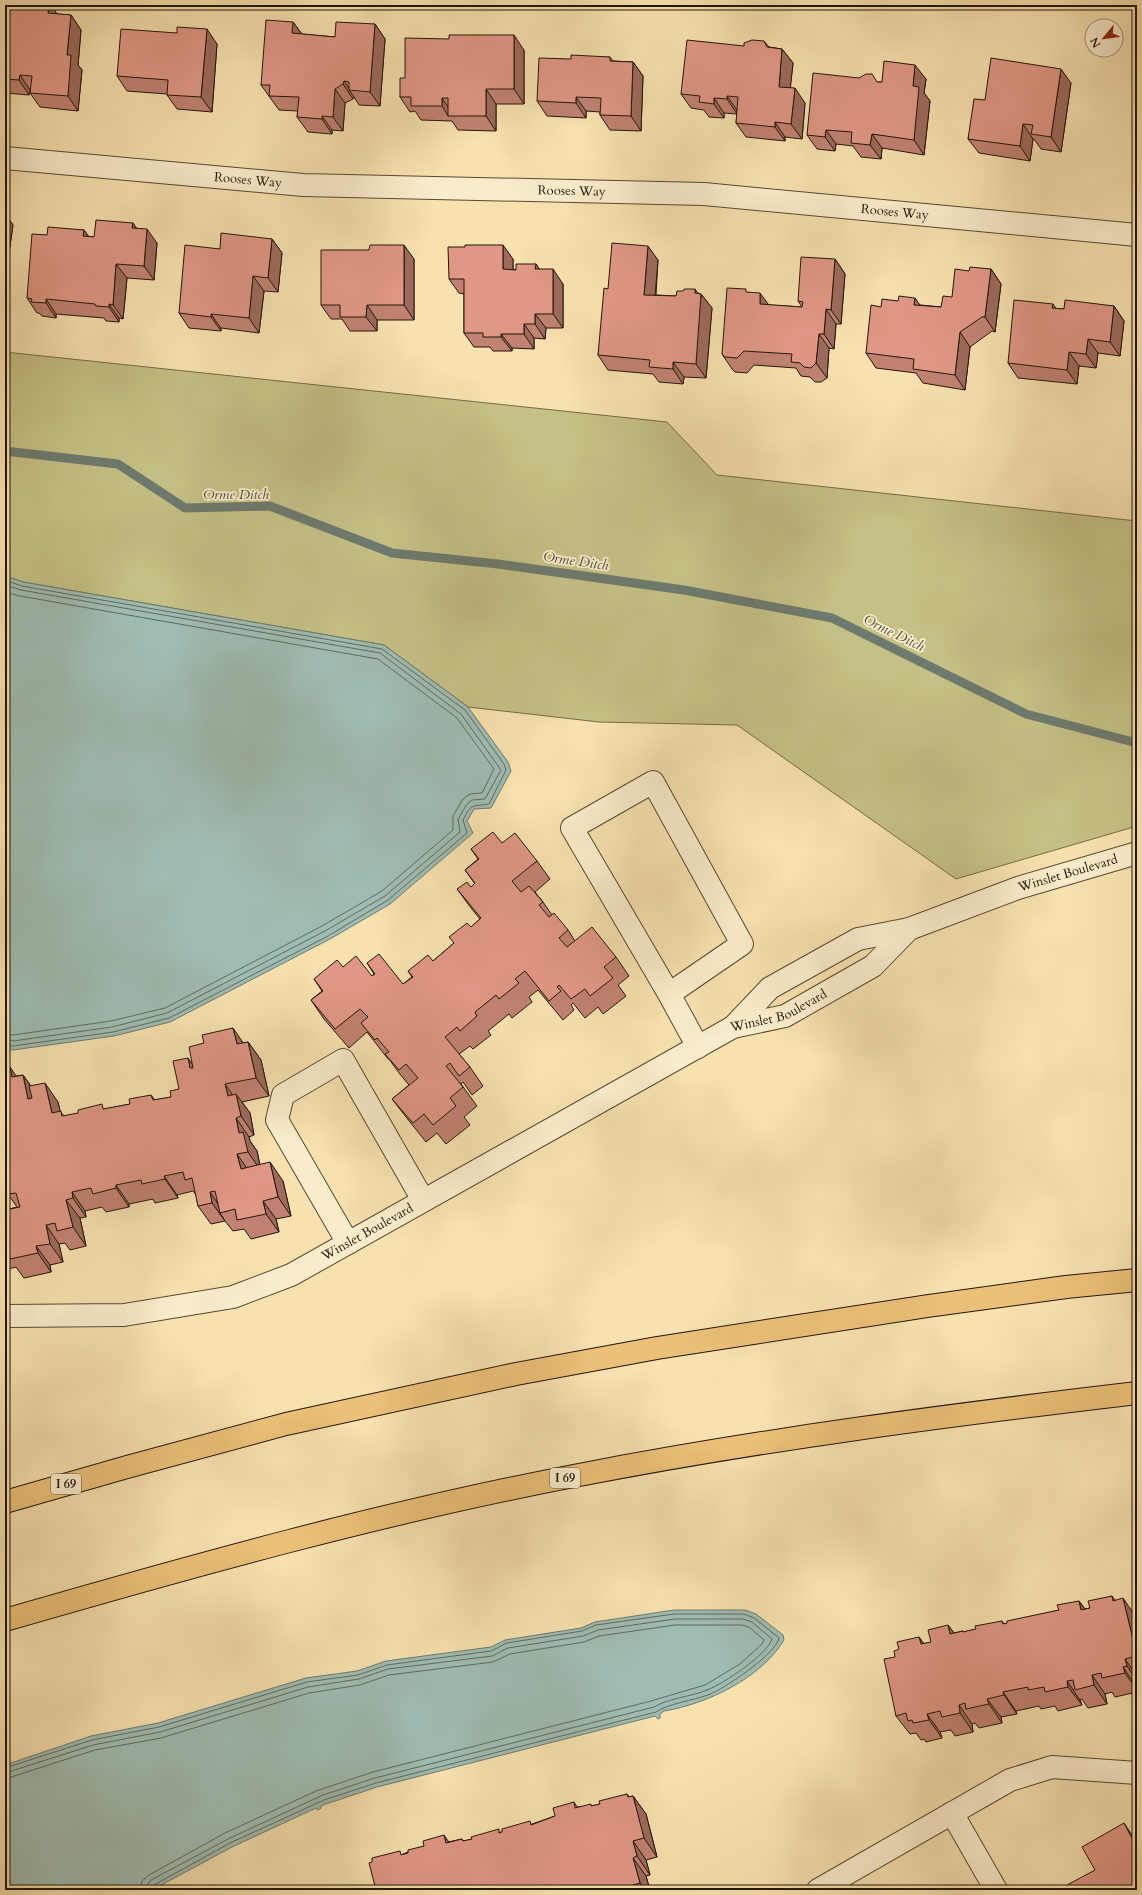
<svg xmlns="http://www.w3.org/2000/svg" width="1142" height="1895" font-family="Cardo,serif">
	<rect width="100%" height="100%" fill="#f7e1af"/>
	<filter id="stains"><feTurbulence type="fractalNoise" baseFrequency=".005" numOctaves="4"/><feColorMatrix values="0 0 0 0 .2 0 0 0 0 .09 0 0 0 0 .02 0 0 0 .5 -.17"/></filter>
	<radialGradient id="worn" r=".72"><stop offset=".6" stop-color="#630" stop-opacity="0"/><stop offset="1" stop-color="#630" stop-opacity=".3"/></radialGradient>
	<path fill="#c5c085" stroke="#736b47" d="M5 352 667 422 717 475 1137 521V826L956 879 737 725 599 722 468 707 384 645 23 582 5 576Z"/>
	<g fill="#9fbcb2" stroke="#6d7a6e">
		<path d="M5 576 23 582 384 645 468 707 508 762 511 771 491 808 474 809 467 821 473 833 390 904 330 939 170 1022 114 1036 13 1050 5 1049Z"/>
		<path d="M674 1610H745L756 1614 783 1635 784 1640C761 1678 707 1704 664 1711L660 1714V1718L658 1719 655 1716 377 1787 326 1804 321 1806V1808L318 1810 316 1808 232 1847 152 1890H5V1765L91 1736 158 1723 306 1678 357 1671 386 1661 491 1647 505 1640 581 1628 595 1622Z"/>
	</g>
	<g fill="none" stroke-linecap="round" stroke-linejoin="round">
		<g stroke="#60695e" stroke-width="1">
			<path d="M5 580 22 586 382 649 465 710 504 764 506 770 489 804C472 807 472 802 463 820L467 833 388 900 328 936 169 1018 113 1032 13 1046 5 1045"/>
			<path d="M5 585 21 590 380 653 461 714 501 770 485 799 472 800 467 804 458 819 460 832 385 896 325 931 167 1013 112 1027 13 1041 5 1040"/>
			<path d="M5 592 20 596 378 659 457 718 494 769 482 793 470 794 463 799 453 816V830L382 891 322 926 165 1008 111 1021 13 1035 5 1034"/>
			<path d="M5 1768 92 1740 159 1727 307 1682 358 1675 387 1665 491 1651 507 1643 582 1631 596 1625 674 1614H744L754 1618 779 1638C776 1654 724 1689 708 1695 694 1700 667 1704 656 1712L376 1783 324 1800 230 1843 154 1885 151 1890"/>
			<path d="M5 1773 93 1745 160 1732 308 1687 359 1679 388 1669 492 1656 508 1648 583 1636 598 1630 675 1619H743L752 1622 772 1639C767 1655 723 1684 707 1690 690 1697 669 1698 654 1707L375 1778 323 1795 228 1839 151 1880 147 1885 146 1890"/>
			<path d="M5 1779 95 1750 161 1738 309 1693 360 1685 389 1675 493 1662 510 1654 584 1642 599 1636 675 1625H742L749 1627 764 1640 762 1644 740 1664 705 1685 651 1701 373 1772 316 1791 225 1833 149 1875 142 1881 140 1890"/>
		</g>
		<path stroke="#6d7a6e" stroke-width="9" d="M5 451 118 464 185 508 270 506 392 553 498 564 684 590 832 618 1026 714 1137 743"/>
		<g stroke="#564932" stroke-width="24">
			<g id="minor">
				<path id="s1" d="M5 158 303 185 704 194 1137 235"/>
				<path d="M669 994 742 944 653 782 572 828 669 994 698 1047"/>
				<path id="s2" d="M733 1027 770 988 858 939 909 929 1018 888 1137 853"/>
				<path d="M348 1243 277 1120 283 1095 343 1060 423 1200"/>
				<path id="s3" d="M5 1316 124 1315 233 1297 291 1275 733 1027 785 1016 873 966 909 929"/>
				<path d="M952 1813 996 1890"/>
				<path d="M818 1890 1010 1780 1052 1767 1137 1773"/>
			</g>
		</g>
		<g stroke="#211609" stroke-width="24">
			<g id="highway">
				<path d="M5 1502 127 1467 286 1424 516 1374 657 1348 928 1306 1066 1287 1137 1280"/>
				<path d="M5 1620C195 1565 385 1512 579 1475 764 1439 951 1415 1137 1393"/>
			</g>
		</g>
		<use href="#minor" stroke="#faeccb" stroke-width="22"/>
		<use href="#highway" stroke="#ecc078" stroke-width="22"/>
	</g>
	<g fill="#c18272" stroke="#211609">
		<path d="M51 5 57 14 71 15 81 30 78 65 82 70 78 111 40 107 30 93V90L29 95 5 93V6L24 8Z"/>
		<path d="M293 22 302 34 335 37 375 24 385 39 380 106 359 105 354 97 353 99 345 103 343 131 332 130V134L308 132 297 117 298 111 279 110 261 85Z"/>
		<path d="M177 33 217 44 212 112 177 109 167 95V94L127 91 117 76Z"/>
		<path d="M764 41 769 47 782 49 793 63 790 88 805 103 802 139 785 137V141L746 137 736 123 737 114 724 113V118L709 117 704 110 691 108 681 94 744 46Z"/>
		<path d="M524 50V104H496V131L458 130 452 121 421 120 415 111 410 112 400 97 405 78Z"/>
		<path d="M610 57 613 61 633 62 643 76 641 131 610 130 600 115V112L586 111V118L547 116 537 101 571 59Z"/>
		<path d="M926 79 924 93 930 101 924 155 882 148 881 159 861 157 853 146 836 144 835 151 817 149 807 135 877 82H882Z"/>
		<path d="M1071 83 1061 152 1041 149 1034 139H1033L1030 161 979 153 968 139 985 100Z"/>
		<path d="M5 214 13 225 8 260H5Z"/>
		<path d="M133 223 136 228 157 243 154 280 127 278 123 319 119 318V322L106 321 104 318 56 314V318L42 316 39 313H37L27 298 47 235 84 230 89 237H94Z"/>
		<path d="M272 239 282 253 278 292 264 291 259 333 221 328V331L189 328 179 313 220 249Z"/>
		<path d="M414 259V320H377V331H350L342 319H331L321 305Z"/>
		<path d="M513 259V269L516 270 536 264 539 269 563 284V328H546L545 339 534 338V349L512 348V351H493L490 347H474L464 333V294L459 293 449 279Z"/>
		<path d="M835 259 845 274 841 324H836L834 349 829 348 827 378 821 382H815L810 377 801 376 796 368 754 365 747 373 735 372 732 369 722 354 748 292 769 305 802 307 798 301Z"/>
		<path d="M658 260 656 295 676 296 698 293 701 294 712 308 706 378 684 377 683 384 659 382 653 374 608 370 598 355 608 289Z"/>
		<path d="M991 269 1001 284 995 332 992 331 970 347 965 390 923 383 916 373 876 368 866 353 881 307 921 305 941 307 952 297 969 271Z"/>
		<path d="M1114 306 1124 321 1120 356 1098 353 1096 368 1079 366 1077 384 1018 378 1008 363 1056 309H1064Z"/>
		<path d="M502 843 537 861 550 879 535 892 543 902 552 915 568 930 575 941 616 957 629 976 618 985 626 996 603 1014 598 1007 585 1018 573 1003 571 1005 574 1010 563 1020 538 990 529 997 532 1002 512 1018 509 1014 488 1031 491 1035 473 1049 470 1046 459 1054 470 1067 483 1086 472 1095 463 1082 461 1084 477 1106 464 1117 470 1125 446 1144 437 1133 426 1142 406 1117 392 1099 409 1085 399 1073 389 1059H388L367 1032 349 1048 324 1019 311 1000 322 991 314 979 343 967 372 976 374 974 367 963 403 984 412 977 408 971 433 961 454 943 480 919 471 908 457 889 471 887 475 884 465 870 478 859 471 849Z"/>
		<path d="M248 1042 261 1060 269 1096 242 1102 250 1113 254 1135 249 1137 250 1141 257 1151 260 1165 283 1181 291 1216 276 1219 279 1232 251 1239 244 1229 233 1231 225 1221 211 1224 198 1206 196 1195 193 1191 177 1195 178 1198 155 1203 153 1199 129 1204V1207L106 1212 102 1207 85 1211 86 1217 80 1218 86 1246 70 1250 65 1243 59 1244 63 1262 50 1265 51 1272 24 1278 16 1267 8 1269 5 1264V1210L17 1207 8 1194 9 1172 7 1165 5 1162V1068L16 1076 23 1075 31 1086 58 1102 60 1111 64 1116 105 1109 130 1104 151 1095 155 1100 171 1097 179 1089 188 1058 192 1065 243 1043Z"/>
		<path d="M1112 1596 1115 1600 1136 1617 1137 1619V1686H1136L1137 1692 1115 1697 1112 1692 1105 1694 1107 1704 1088 1708 1082 1699 1080 1700 1082 1705 1058 1711 1055 1706 1041 1709 1039 1706 1016 1711 1017 1714 1001 1717 1002 1723 979 1728 975 1723 972 1724 973 1732 955 1736 951 1730 940 1732 942 1738 926 1742 924 1739 921 1740 916 1733 910 1734 896 1716 895 1657 899 1649 919 1637 924 1644 931 1642 948 1625 954 1633 963 1631 964 1632 976 1629 1002 1621 1004 1624 1059 1610 1079 1601 1085 1609 1090 1608Z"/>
		<path d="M627 1794 629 1797 633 1796 646 1814 657 1857 646 1860 650 1875 646 1876 650 1890H376L403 1854 424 1846 448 1842 462 1839 464 1841 501 1832 532 1824 555 1816 574 1802 577 1807 592 1806 600 1804Z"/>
	</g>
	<g fill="#9d6a5d" stroke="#211609">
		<path d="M49 5H51L59 17 48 13Z"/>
		<path d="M71 15 81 30 78 65 82 70 78 111 68 96 67 55Z"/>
		<path d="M293 22 303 36 292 33Z"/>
		<path d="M375 24 385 39 380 106 370 92Z"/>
		<path d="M207 29 217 44 212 112 201 97Z"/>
		<path d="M514 35 524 50V104L514 89Z"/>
		<path d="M782 49 793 63 789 101 779 87Z"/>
		<path d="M633 62 643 76 641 131 631 116Z"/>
		<path d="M915 65 926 79 924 93 930 101 924 155 914 140 913 86Z"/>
		<path d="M1061 69 1071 83 1061 152 1051 137Z"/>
		<path d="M20 75 30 90 29 95 19 80Z"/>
		<path d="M344 81 350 90H349L354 97 353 99 343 84Z"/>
		<path d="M795 88 805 103 802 139 791 124Z"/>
		<path d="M335 89 345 103 343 131 333 117Z"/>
		<path d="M486 89 496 104V131L486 116Z"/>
		<path d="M727 96 737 110V114L727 99Z"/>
		<path d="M576 97 586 111V118L576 103Z"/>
		<path d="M442 98 452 113 448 116 442 106Z"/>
		<path d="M714 98 724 113V118L714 104Z"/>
		<path d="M322 116 332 130V134L322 119Z"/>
		<path d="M775 122 785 137V141L775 127Z"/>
		<path d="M1023 124 1033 139 1030 161 1020 146Z"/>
		<path d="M826 130 836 144 835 151 825 137Z"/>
		<path d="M872 134 882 148 881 159 870 145Z"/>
		<path d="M5 214 13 225 8 260 5 256Z"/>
		<path d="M133 223 143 238 132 228Z"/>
		<path d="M147 229 157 243 154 280 144 266Z"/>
		<path d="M84 230 94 244 83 236Z"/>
		<path d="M272 239 282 253 278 292 268 278Z"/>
		<path d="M404 245 414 259V320L404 305Z"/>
		<path d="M503 245 513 259V284L503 269Z"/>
		<path d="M648 246 658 260 654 309 644 295Z"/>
		<path d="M835 259 845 274 841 324 831 310Z"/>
		<path d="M116 264 127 278 123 319 113 305Z"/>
		<path d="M536 264 546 279 535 269Z"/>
		<path d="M553 269 563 284V328L553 314Z"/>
		<path d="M991 269 1001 284 995 332 985 317Z"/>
		<path d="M253 276 264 291 259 333 249 318Z"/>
		<path d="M695 289 701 298V294L712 308 706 378 696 364Z"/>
		<path d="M760 293 771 308 760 304Z"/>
		<path d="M915 298 925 312 914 305Z"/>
		<path d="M46 299 56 314V318L46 303Z"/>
		<path d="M109 304 119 318V322L109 307Z"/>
		<path d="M1053 304 1063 319 1052 308Z"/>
		<path d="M367 305 377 320V331L366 317Z"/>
		<path d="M1114 306 1124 321 1120 356 1110 342Z"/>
		<path d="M826 309 836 324 834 349 824 334Z"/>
		<path d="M211 314 221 328V331L211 317Z"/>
		<path d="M535 314 546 328 545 339 535 324Z"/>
		<path d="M524 324 534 338V349L524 334Z"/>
		<path d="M960 332 970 347 965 390 955 375Z"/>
		<path d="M501 334 512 348V351L501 337Z"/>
		<path d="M819 334 829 348 827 378 816 363Z"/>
		<path d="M1088 339 1098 353 1096 368 1086 354Z"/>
		<path d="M1069 352 1079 366 1077 384 1067 370Z"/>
		<path d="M673 362 684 377 683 384 673 369Z"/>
		<path d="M233 1028 246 1047 237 1044Z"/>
		<path d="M248 1042 261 1060 269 1096 256 1078Z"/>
		<path d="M188 1058 201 1077 190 1068Z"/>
		<path d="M10 1067 23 1086 12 1077Z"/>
		<path d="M23 1075 36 1094 41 1117 28 1099Z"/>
		<path d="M45 1083 58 1102 65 1132 52 1113Z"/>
		<path d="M225 1084 238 1103 228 1096Z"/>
		<path d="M236 1094 250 1113 254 1135 241 1116Z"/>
		<path d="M236 1118 249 1137 250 1141 257 1151 261 1171 248 1152 239 1133Z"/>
		<path d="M237 1154 250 1173 241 1169Z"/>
		<path d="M270 1162 283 1181 291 1216 278 1197Z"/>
		<path d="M164 1176 177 1195 178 1198 165 1179Z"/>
		<path d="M116 1185 129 1204V1207L116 1188Z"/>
		<path d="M72 1192 85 1211 86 1217 73 1198Z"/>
		<path d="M210 1192 223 1211 220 1213 225 1221 212 1203Z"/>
		<path d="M66 1200 80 1218 86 1246 73 1227Z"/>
		<path d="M263 1201 276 1219 279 1232 266 1214Z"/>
		<path d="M46 1225 59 1244 63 1262 50 1244Z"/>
		<path d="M36 1246 50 1265 51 1272 38 1253Z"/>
		<path d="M1123 1598 1136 1617 1137 1619V1657Z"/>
		<path d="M1079 1601 1092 1619 1081 1610Z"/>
		<path d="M948 1625 962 1644 950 1634Z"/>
		<path d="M919 1637 933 1656 921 1644Z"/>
		<path d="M1125 1659 1137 1676V1681L1127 1666Z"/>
		<path d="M1123 1667 1136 1686 1137 1690 1125 1673Z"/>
		<path d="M1092 1675 1105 1694 1107 1704 1094 1685Z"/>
		<path d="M1067 1681 1080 1700 1082 1705 1068 1687Z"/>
		<path d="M1003 1692 1016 1711 1017 1714 1004 1695Z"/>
		<path d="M987 1699 1001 1717 1002 1723 989 1704Z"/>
		<path d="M959 1705 972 1724 973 1732 960 1713Z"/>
		<path d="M927 1714 940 1732 942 1738 929 1720Z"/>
		<path d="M627 1794 636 1806 633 1796 646 1814 657 1857 644 1838 628 1797Z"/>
		<path d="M1124 1823 1134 1838 1137 1843V1848Z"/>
		<path d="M444 1835 457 1854 446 1843Z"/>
		<path d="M633 1841 646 1860 650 1875 637 1856Z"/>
		<path d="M633 1858 646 1876 650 1890H645L640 1883Z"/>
	</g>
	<g fill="#e09785" stroke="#211609">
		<path d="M24 5H49L48 13 71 15 67 55H71L68 96 30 93 32 76 20 75 19 80 5 79V6L24 8Z"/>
		<path d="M266 20 293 22 292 33 335 37 336 22 375 24 370 92 349 90V82L344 81 343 84 335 89 333 117 322 116V119L297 117 299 97 269 96 270 85H261Z"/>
		<path d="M177 27 207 29 201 97 167 95 168 80 117 76 121 29 177 33Z"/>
		<path d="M449 35H514V89H486V116H448V98H442V106H411V97H400V78H405V38L449 39Z"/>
		<path d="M687 40 744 46V43L752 40 764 41 767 47 782 49 779 87 795 88 791 124 775 122V127L736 123 738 97 727 96V99L714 98V104L699 102 700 96 681 94Z"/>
		<path d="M571 55 610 57V61L633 62 631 116 600 115 601 98 576 97V103L537 101 539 58 571 59Z"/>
		<path d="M991 58 1061 69 1051 137 1031 134 1033 125 1023 124 1020 146 968 139 974 99 985 100Z"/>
		<path d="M884 61 915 65 913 86 919 87 914 140 872 134 870 145 851 143 852 132 826 130 825 137 807 135 813 73 859 78 866 74H872L877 82H882Z"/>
		<path d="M96 220 133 223 132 228 147 229 144 266 116 264 113 305 109 304V307L96 306 95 304 46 299V303L31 302 32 299 27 298 32 234 47 235 48 227 84 230 83 236 94 237Z"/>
		<path d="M221 233 272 239 268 278 253 276 249 318 211 314V317L179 313 185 245 220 249Z"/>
		<path d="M612 243 648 246 644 295 676 296 677 291H683L684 289H695V293L701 294 696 364 673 362V369L649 367 650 360 598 355 604 288 608 289Z"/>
		<path d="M370 245H404V305H367L366 317H340V305H321V250H369Z"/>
		<path d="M465 245H503V269L516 270V264H536L535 269H553V314H535V324H524V334H501V337H483V333H464V279H449L448 247H465Z"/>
		<path d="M801 257 835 259 831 310 826 309 824 334H819L816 363 811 368 804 367 800 363 791 362 792 354 744 351 737 358 725 357 722 354 727 288 746 289V292L760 293V304L802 307 803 302 798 301Z"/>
		<path d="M970 267 991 269 985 317H982L960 332 955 375 913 369 914 359 866 353 871 305 881 307 882 299 898 301 899 296 915 298 914 305 941 307 943 296 952 297 955 269 969 271Z"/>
		<path d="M1014 300 1053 304 1052 308 1064 309 1065 300 1114 306 1110 342 1088 339 1086 354 1069 352 1067 370 1008 363Z"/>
		<path d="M493 832 502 843 515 833 537 861 512 881 521 892 529 886 543 902 539 905 549 917 554 913 568 930 559 938 567 947 592 927 616 957 604 967 613 978 590 996 585 989 571 999 559 985 557 987 561 991 549 1001 525 971 515 979 519 983 499 999 496 995 475 1012 477 1016 460 1031 457 1027 445 1037 470 1067 459 1076 450 1063 446 1066 463 1087 450 1098 456 1106 433 1125 424 1114 413 1123 392 1099 418 1078 406 1064 399 1070 385 1054 389 1052 377 1038 375 1040 361 1023 368 1017 360 1009 335 1029 311 1000 323 991 314 979 337 960 343 967 356 956 372 976 375 974 367 963 379 954 403 984 413 977 408 971 428 955 433 961 454 943 449 937 467 923 471 927 481 918 457 889 467 882 471 887 475 883 465 870 479 859 471 849Z"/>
		<path d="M233 1028 237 1044 248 1042 256 1078 225 1084 228 1096 236 1094 241 1116 236 1118 239 1133 243 1132 248 1152 237 1154 241 1169 270 1162 278 1197 263 1201 266 1214 237 1220 235 1209 220 1213 215 1191 210 1192 212 1203 198 1206 192 1178 185 1180 183 1172 164 1176 165 1179 142 1184 141 1180 116 1185V1188L93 1194 91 1188 72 1192 73 1198 66 1200 73 1227 57 1231 55 1223 46 1225 50 1244 36 1246 38 1253 10 1259 8 1247 5 1248V1210L20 1207 16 1193 8 1194 5 1181V1173L9 1172 5 1156V1133H6L5 1129V1068L10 1067 12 1077 23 1075 28 1099 32 1098 29 1086 45 1083 52 1113 61 1111 62 1116 78 1113V1110L102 1104 103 1109 130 1104 129 1099 151 1095 153 1100 171 1097 170 1091 179 1089 173 1061 188 1058 190 1068H193L189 1047 204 1043 202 1035Z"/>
		<path d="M1112 1596 1113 1601 1123 1598 1137 1656 1125 1659 1127 1666 1123 1667 1125 1673 1102 1678 1101 1673 1092 1675 1094 1685 1075 1690 1073 1680 1067 1681 1068 1687 1045 1692 1044 1687 1028 1690V1687L1003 1692 1004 1695 987 1699 989 1704 966 1709 965 1703 959 1705 960 1713 942 1717 940 1711 927 1714 929 1720 913 1723 912 1720 908 1721 906 1713 896 1716 884 1659 895 1657 894 1651 899 1649 897 1642 919 1637 921 1644 931 1642 928 1630 948 1625 950 1634 963 1631V1632L976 1629 975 1626 1002 1621 1003 1624 1007 1623V1621L1059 1610 1057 1605 1079 1601 1081 1610 1090 1608 1088 1601Z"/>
		<path d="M627 1794 628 1797 633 1796 644 1838 633 1841 637 1856 633 1858 640 1883 626 1887 627 1890H376L369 1863 372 1862V1858L400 1851 401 1855 408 1853V1850L424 1846 423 1841 444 1835 446 1843 462 1839 463 1841 472 1839 471 1837 499 1829V1833L502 1832V1829L530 1821 531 1825 555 1816 553 1808 574 1802 575 1808 591 1804V1806L600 1804 599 1801Z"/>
		<path d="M1124 1823 1137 1848V1890H1069L1067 1885 1095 1870 1082 1847Z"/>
		<path d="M917 1886 919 1890H911Z"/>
	</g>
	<g text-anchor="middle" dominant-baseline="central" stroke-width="3.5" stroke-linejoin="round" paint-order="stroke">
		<g fill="#faeccb" stroke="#625643" stroke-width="1">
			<rect x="550" y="1468" width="30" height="20" rx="3"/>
			<rect x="51" y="1474" width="30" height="20" rx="3"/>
		</g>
		<g font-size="12" font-weight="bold" fill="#211609">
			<text x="565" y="1478">I 69</text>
			<text x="66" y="1484">I 69</text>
		</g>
		<g font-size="13" fill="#211609" stroke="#faeccb">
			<text stroke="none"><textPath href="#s1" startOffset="244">Rooses Way</textPath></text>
			<text stroke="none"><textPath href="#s1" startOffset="568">Rooses Way</textPath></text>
			<text stroke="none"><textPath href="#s1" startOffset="892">Rooses Way</textPath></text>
			<text stroke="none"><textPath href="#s2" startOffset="375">Winslet Boulevard</textPath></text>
			<text stroke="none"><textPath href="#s3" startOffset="847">Winslet Boulevard</textPath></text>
			<text stroke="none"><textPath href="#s3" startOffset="379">Winslet Boulevard</textPath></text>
		</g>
		<g font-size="14" font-style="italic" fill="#4d5044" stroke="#faeccb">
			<text x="236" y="494">Orme Ditch</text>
			<text transform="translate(576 561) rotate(8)">Orme Ditch</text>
			<text transform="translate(894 633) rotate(26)">Orme Ditch</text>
		</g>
	</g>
	<rect width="1142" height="1895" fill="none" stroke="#f7e1af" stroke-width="20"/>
	<rect x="6" y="6" width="1130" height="1883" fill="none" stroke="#211609" stroke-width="2"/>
	<rect x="10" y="10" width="1122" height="1875" fill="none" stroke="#211609"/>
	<g transform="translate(1104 38) rotate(241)"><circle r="19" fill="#faeccb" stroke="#a3967d"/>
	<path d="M0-3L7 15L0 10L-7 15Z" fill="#8f2418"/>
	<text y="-6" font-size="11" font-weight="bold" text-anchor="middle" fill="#211609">N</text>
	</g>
	<rect width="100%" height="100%" filter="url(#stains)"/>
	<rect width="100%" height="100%" fill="url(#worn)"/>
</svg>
